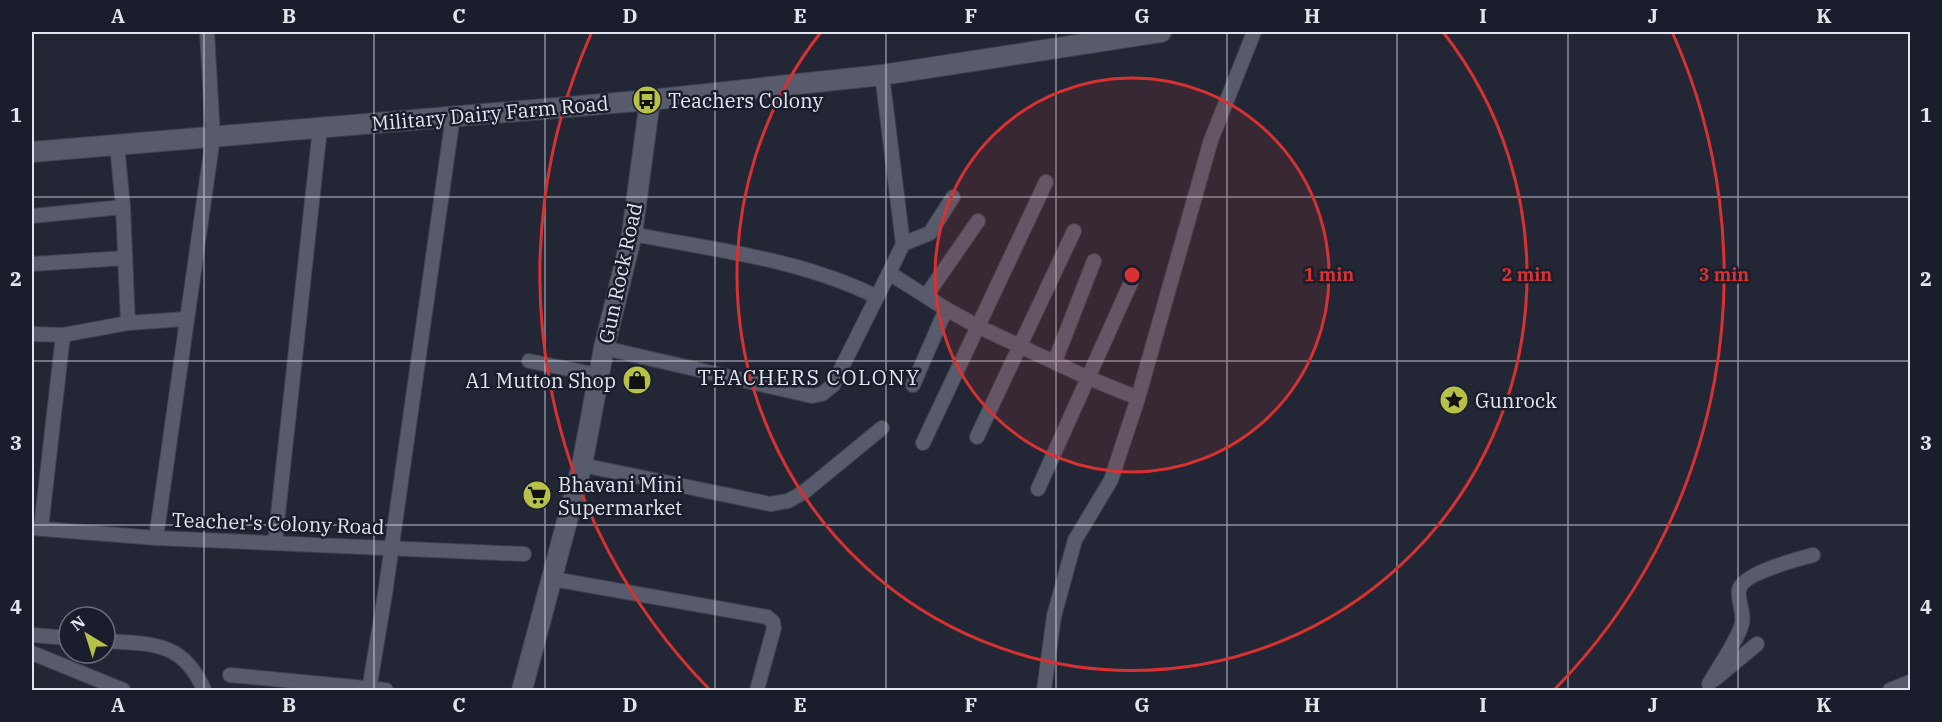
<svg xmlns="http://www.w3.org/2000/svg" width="1942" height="722" font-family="'IBM Plex Serif',serif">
	<rect width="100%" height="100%" fill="#232735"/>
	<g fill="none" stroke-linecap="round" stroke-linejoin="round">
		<g stroke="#3f424e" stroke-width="16">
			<g id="street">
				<path d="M882 75 903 244 889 273"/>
				<path d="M117 145 123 207 128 323"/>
				<path d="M32 216 123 207"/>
				<path d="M632 234C715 250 801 259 877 297"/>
				<path d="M903 244 930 233 953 197"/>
				<path d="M32 264 125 258"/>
				<path d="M926 296 978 221"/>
				<path d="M32 334 63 335 128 323 185 319"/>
				<path d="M604 348 812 396 822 394 833 385 889 273 946 309 977 326 1086 377 1138 398 1111 480 1075 540 1054 616 1044 690"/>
				<path d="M529 361 598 375"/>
				<path d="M1055 361 1094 261"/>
				<path d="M913 385 946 309"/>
				<path d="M1138 398 1211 140 1254 32"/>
				<path d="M977 437 1074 231"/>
				<path d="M923 443 1046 182"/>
				<path d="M582 465 770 504 788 501 804 492 882 428"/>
				<path d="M1038 489 1133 278"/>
				<path d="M32 528 156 538 524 554"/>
				<path d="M41 528 63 335"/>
				<path d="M156 538 213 137 207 32"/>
				<path d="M275 542 320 128"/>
				<path d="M553 579 767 617 773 622 774 628 757 690"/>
				<path d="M32 635 69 638"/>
				<path d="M105 641C152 644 183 641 204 690"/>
				<path d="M32 653 123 690"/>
				<path d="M230 675 386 690"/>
				<path d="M1715 679 1757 644"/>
				<path d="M1709 684C1719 666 1734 646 1741 627 1746 614 1737 602 1739 590 1742 573 1799 559 1813 555"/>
				<path d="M369 690 385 594 453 116"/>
				<path d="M1890 690 1910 682"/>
			</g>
		</g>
		<g stroke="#3f424e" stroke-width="22">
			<g id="secondary">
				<path d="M32 152 650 100 882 75 1161 32"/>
				<path d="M522 690 582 465 604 348 632 234 650 100"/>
			</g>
		</g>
		<use href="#street" stroke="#575b6b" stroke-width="14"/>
		<use href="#secondary" stroke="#575b6b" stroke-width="20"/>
	</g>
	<path fill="none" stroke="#e2e4ee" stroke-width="1.5" stroke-opacity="0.55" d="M204 32V690M374 32V690M545 32V690M715 32V690M886 32V690M1056 32V690M1227 32V690M1397 32V690M1568 32V690M1738 32V690M32 197H1910M32 361H1910M32 525H1910"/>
	<circle cx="1132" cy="275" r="197" fill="#d73132" fill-opacity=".12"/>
	<g fill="none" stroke="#d73132" stroke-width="3">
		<circle cx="1132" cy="275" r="197"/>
		<path d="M1443 32A395 395 0 1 1 821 32"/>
		<path d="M710 690A592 592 0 0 1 591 34M1673 34A592 592 0 0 1 1554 690"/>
	</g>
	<defs>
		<g id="bus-disc" transform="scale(1.5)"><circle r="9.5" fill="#b7c148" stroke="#1a1d2b"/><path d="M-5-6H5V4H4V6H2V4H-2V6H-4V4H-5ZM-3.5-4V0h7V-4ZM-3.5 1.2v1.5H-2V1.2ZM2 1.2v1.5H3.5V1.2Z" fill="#111"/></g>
		<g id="shop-disc" transform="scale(1.5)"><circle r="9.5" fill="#b7c148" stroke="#1a1d2b"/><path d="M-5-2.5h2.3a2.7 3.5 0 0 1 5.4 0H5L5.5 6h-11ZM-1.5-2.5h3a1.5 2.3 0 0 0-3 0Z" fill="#111"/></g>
		<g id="sight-disc" transform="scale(1.5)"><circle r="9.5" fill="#b7c148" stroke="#1a1d2b"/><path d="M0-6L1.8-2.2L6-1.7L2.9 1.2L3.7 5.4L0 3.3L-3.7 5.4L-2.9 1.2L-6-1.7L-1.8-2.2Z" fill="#111"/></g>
		<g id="supermarket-disc" transform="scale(1.5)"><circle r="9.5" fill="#b7c148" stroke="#1a1d2b"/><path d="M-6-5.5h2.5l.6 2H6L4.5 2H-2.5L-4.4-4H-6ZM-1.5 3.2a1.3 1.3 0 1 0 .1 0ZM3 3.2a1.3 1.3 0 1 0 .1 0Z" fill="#111"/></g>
	</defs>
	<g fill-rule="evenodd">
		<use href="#bus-disc" x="647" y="100"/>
		<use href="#shop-disc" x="637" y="380"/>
		<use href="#sight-disc" x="1454" y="400"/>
		<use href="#supermarket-disc" x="537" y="495"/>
	</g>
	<g text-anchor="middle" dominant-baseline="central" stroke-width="5" stroke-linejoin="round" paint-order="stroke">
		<g font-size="20" fill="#e2e4ee" stroke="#1a1d2b" text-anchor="start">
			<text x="668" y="100">Teachers Colony</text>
			<text x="616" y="380" text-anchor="end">A1 Mutton Shop</text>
			<text x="1475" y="400">Gunrock</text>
			<text x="558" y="484">Bhavani Mini<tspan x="558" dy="23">Supermarket</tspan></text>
		</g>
		<g font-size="20" fill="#e2e4ee" stroke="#1a1d2b">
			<text transform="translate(490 113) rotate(-5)">Military Dairy Farm Road</text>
			<text transform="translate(620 273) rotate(-78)">Gun Rock Road</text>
			<text transform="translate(278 523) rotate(2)">Teacher's Colony Road</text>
		</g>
		<g font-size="21" letter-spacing="1.5" fill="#e2e4ee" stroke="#1a1d2b">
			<text x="809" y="377">TEACHERS COLONY</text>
		</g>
	</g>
	<circle cx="1132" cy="275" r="9" fill="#d73132" stroke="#1a1d2b" stroke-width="3"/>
	<g font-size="18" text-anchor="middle" font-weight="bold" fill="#d73132" stroke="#1a1d2b" stroke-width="5" stroke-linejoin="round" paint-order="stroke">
		<text x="1329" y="281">1 min</text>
		<text x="1527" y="281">2 min</text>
		<text x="1724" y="281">3 min</text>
	</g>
	<rect width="1942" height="722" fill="none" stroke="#1a1d2b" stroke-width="66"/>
	<g transform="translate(87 635) rotate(322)"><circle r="28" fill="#1a1d2b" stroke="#6a6d79" stroke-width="1.5"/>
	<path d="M0-4.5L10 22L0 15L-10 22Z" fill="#b7c148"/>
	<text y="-9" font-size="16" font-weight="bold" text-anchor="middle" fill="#e2e4ee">N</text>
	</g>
	<rect x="33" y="33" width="1876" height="656" fill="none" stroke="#e2e4ee" stroke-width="2"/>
	<g font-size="20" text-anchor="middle" font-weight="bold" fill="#e2e4ee">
		<text x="118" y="23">A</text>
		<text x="289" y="23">B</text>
		<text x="459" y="23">C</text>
		<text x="630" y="23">D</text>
		<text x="800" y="23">E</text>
		<text x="971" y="23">F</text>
		<text x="1142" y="23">G</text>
		<text x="1312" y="23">H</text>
		<text x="1483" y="23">I</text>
		<text x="1653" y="23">J</text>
		<text x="1824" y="23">K</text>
		<text x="16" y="122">1</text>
		<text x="1926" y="122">1</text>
		<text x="16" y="286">2</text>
		<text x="1926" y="286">2</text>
		<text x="16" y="450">3</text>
		<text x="1926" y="450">3</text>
		<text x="16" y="614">4</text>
		<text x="1926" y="614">4</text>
		<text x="118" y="712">A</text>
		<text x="289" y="712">B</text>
		<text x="459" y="712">C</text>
		<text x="630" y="712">D</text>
		<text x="800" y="712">E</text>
		<text x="971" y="712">F</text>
		<text x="1142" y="712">G</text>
		<text x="1312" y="712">H</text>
		<text x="1483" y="712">I</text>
		<text x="1653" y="712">J</text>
		<text x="1824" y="712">K</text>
	</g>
</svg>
